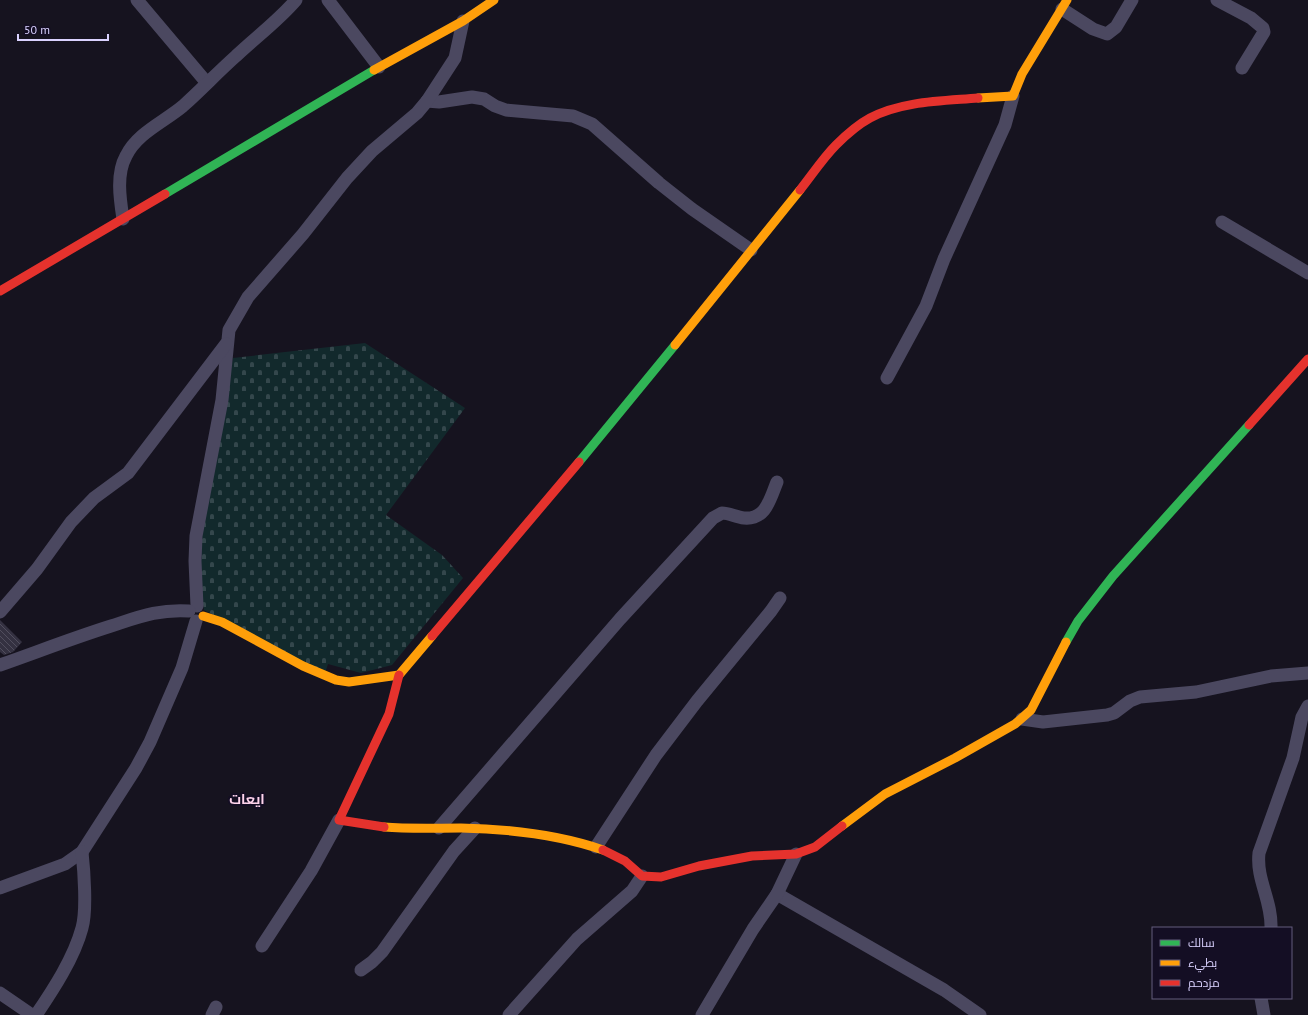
<svg xmlns="http://www.w3.org/2000/svg" width="1308" height="1015" font-family="'PT Sans',Cairo,sans-serif">
	<defs>
		<pattern id="cemetery-stones" width="16" height="16" patternUnits="userSpaceOnUse"><rect width="16" height="16" fill="#12292c"/><path d="M2 7V4a2 2 0 0 1 4 0v3zM10 15v-3a2 2 0 0 1 4 0v3z" fill="#34474c"/></pattern>
		<pattern id="building-back-hatch" width="6" height="6" patternUnits="userSpaceOnUse"><rect width="6" height="6" fill="#343141"/><path d="M-1 5l2 2M0 0l6 6M5-1l2 2" fill="none" stroke="#514e5e"/></pattern>
	</defs>
	<rect width="100%" height="100%" fill="#16131f"/>
	<path fill="url(#cemetery-stones)" d="M365 343 465 408 386 515 442 555 463 578 392 665 361 673 328 664 325 673 204 610 196 565 213 457 233 358Z"/>
	<path fill="url(#building-back-hatch)" d="M0 620 22 642 13 652 4 655 0 652Z"/>
	<g fill="none" stroke-linecap="round" stroke-linejoin="round">
		<g stroke="#4b4860" stroke-width="13">
			<path d="M137 0 207 83"/>
			<path d="M328 0 379 67"/>
			<path d="M1217 0 1251 18 1263 28 1264 32 1242 68"/>
			<path d="M1062 9 1093 29 1107 34 1116 27 1132 0"/>
			<path d="M427 101 439 102 472 97 484 99 495 106 506 110 573 116 592 124 659 183 692 209 751 250"/>
			<path d="M123 219C120 199 116 174 126 156 137 133 164 122 183 106 201 90 218 72 236 56 256 37 278 21 296 0"/>
			<path d="M1222 222 1308 273"/>
			<path d="M887 378 926 306 944 259 1005 125 1013 96"/>
			<path d="M197 606 195 561 196 536 222 400 229 330 248 297 303 234 347 178 372 151 417 113 427 101 455 58 463 21"/>
			<path d="M0 612 37 569 71 522 94 498 128 473 226 344"/>
			<path d="M0 665C37 652 73 638 111 626 139 617 159 609 189 611"/>
			<path d="M1022 719 1043 722 1107 715 1114 713 1130 701 1140 697 1196 692 1271 676 1308 673"/>
			<path d="M439 828 620 619 713 518 722 513C729 513 736 517 744 518 766 520 770 499 777 482"/>
			<path d="M596 847 656 755 697 701 771 611 780 598"/>
			<path d="M0 888 65 864 82 852 136 768 150 742 182 668 196 621"/>
			<path d="M777 894 944 990 980 1015"/>
			<path d="M1271 928C1272 900 1256 880 1259 853L1293 758 1302 717 1308 706"/>
			<path d="M262 946 311 871 339 820"/>
			<path d="M361 970 372 962 382 952 454 851 475 828"/>
			<path d="M0 993 32 1015"/>
			<path d="M1261 998 1264 1015"/>
			<path d="M36 1015C53 990 74 958 82 928 87 911 84 870 82 852"/>
			<path d="M212 1015 216 1007"/>
			<path d="M509 1015 577 939 632 891 642 876"/>
			<path d="M702 1015 753 929 777 894 796 854"/>
		</g>
		<g stroke="#30b455" stroke-width="9">
			<path d="M165 194 374 70"/>
			<path d="M579 462 675 345"/>
			<path d="M1066 642 1078 621 1113 576 1249 425"/>
		</g>
		<g stroke="#ff9f0a" stroke-width="9">
			<path d="M374 70 463 21 494 0"/>
			<path d="M978 98 1013 96 1022 74 1067 0"/>
			<path d="M675 345 800 190"/>
			<path d="M203 616 222 622 303 666 336 680 349 682 399 675 432 636"/>
			<path d="M842 826 885 794 955 758 1015 724 1031 710 1066 642"/>
			<path d="M384 827C409 829 435 828 461 828 509 829 557 834 603 850"/>
		</g>
		<g stroke="#e5322d" stroke-width="9">
			<path d="M800 190C812 175 823 158 836 145 846 135 857 125 870 118 902 101 943 101 978 98"/>
			<path d="M0 291 165 194"/>
			<path d="M1249 425 1308 359"/>
			<path d="M432 636 579 462"/>
			<path d="M384 827 339 820 389 714 399 675"/>
			<path d="M603 850 625 861 642 876 661 877 699 866 752 856 796 854 815 847 842 826"/>
		</g>
	</g>
	<g text-anchor="middle" dominant-baseline="central" stroke-width="4" stroke-linejoin="round" paint-order="stroke">
		<g font-size="14" font-weight="bold" fill="#ffd4ec" stroke="#140e24">
			<text x="247" y="799">ايعات</text>
		</g>
	</g>
	<rect x="1152" y="927" width="140" height="72" fill="#140e24" stroke="#635c7c"/>
	<rect x="1160" y="940" width="20" height="6" fill="#30b455" stroke="#635c7c"/>
	<text x="1188" y="947" font-size="12" fill="#dad2ff">سالك</text>
	<rect x="1160" y="960" width="20" height="6" fill="#ff9f0a" stroke="#635c7c"/>
	<text x="1188" y="967" font-size="12" fill="#dad2ff">بطيء</text>
	<rect x="1160" y="980" width="20" height="6" fill="#e5322d" stroke="#635c7c"/>
	<text x="1188" y="987" font-size="12" fill="#dad2ff">مزدحم</text>
	<path d="M18 34v6h90v-6" fill="none" stroke="#dad2ff" stroke-width="2"/>
	<text x="24" y="34" font-size="12" fill="#dad2ff" stroke="#140e24" stroke-width="3" paint-order="stroke">50 m</text>
</svg>
